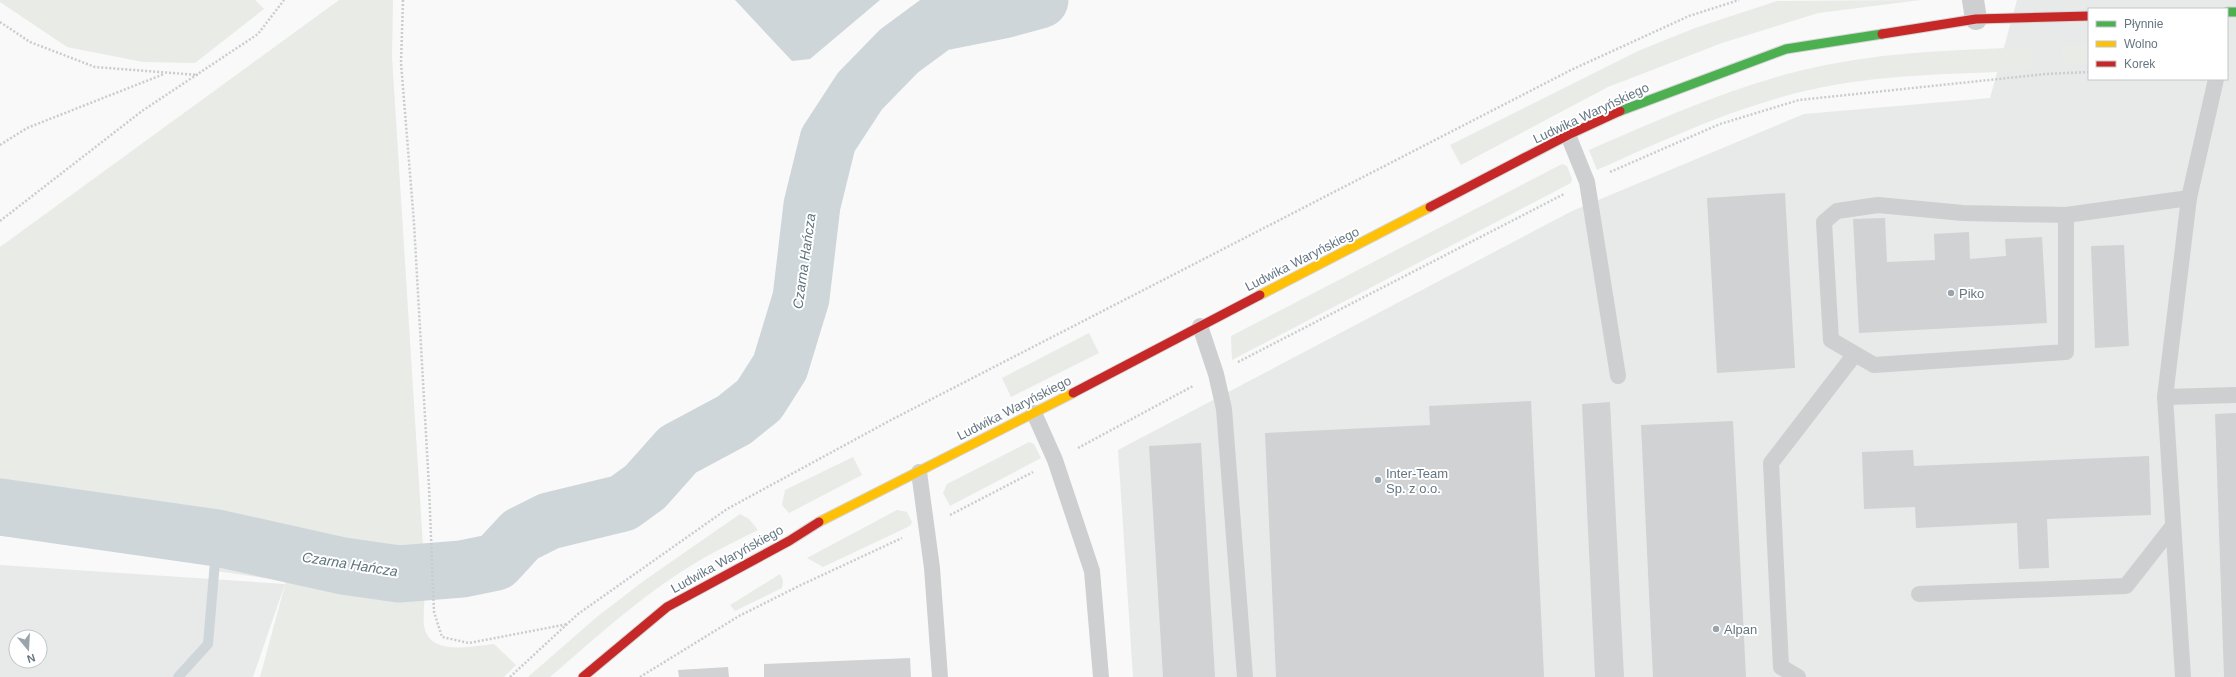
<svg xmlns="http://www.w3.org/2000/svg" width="2236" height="677" font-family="Helvetica,sans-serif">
	<rect width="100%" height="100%" fill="#f9f9f9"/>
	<g fill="#e8e9e9" fill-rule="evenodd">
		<path d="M2017 0H2236V677H1133L1118 450 1572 211 1804 114 1990 98ZM2089 9H2227V79H2089Z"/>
		<path d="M0 565 285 584 253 677H0ZM16 637H40V661H16Z"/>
	</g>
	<g fill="#e8ebe6">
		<path d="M0 0H255L264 9 195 63 143 62 67 47 0 2Z"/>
		<path d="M339 0H393L392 57 424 562 0 496V247Z"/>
		<path d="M1921 0 1818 13 1722 43 1608 87 1461 165 1450 145 1638 51 1695 28 1777 1Z"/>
		<path d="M2089 45V63L2066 64 2062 58V46Z"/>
		<path d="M2032 47 2034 66 2026 71C1954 74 1880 74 1809 90 1735 107 1666 139 1597 170L1589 150C1668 116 1746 80 1831 64 1897 51 1965 50 2032 47Z"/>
		<path d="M1562 164 1567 166 1572 179 1571 183 1232 360 1231 336Z"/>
		<path d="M1089 333 1099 353 1011 397 1002 378Z"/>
		<path d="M1029 442 1034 444 1041 458 950 506 943 493 947 484Z"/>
		<path d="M853 457 862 475 789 513 782 505 785 490Z"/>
		<path d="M897 510 907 512 912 522 910 526 823 567 807 558Z"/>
		<path d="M740 514 749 519 758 530C742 538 725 546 709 555 651 587 600 634 550 677H528L598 616 645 580Z"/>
		<path d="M220 558H242L301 565 336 579 380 593 425 586C425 595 423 618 424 626 430 657 472 646 494 644L516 665 504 677H260L286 581 216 571Z"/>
		<path d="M780 574 783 580 782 588 735 611 730 605Z"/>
	</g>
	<path fill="#ced6d9" d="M735 0H880L810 59 792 61Z"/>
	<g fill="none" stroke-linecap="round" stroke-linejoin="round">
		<path stroke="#ced6d9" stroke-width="10" d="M178 677 208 644 217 538"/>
		<path stroke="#ced6d9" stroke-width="57" d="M0 507 217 538 343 566 399 574 462 569 496 562 521 535 549 521 623 503 645 487 678 450 734 420 759 400 780 367 801 298 812 205 828 140 860 91 899 51 937 23 1003 10 1040 0"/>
	</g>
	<g fill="#d0d2d3">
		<path d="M1785 193 1795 368 1717 373 1707 198Z"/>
		<path d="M1885 218 1887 262 1935 260 1934 234 1969 232 1970 259 2006 256 2005 239 2042 237 2047 323 1859 333 1853 219Z"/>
		<path d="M2124 245 2129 346 2095 348 2091 246Z"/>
		<path d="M1531 401 1544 677H1276L1265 433 1430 425 1429 406Z"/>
		<path d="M1610 402 1624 677H1595L1582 404Z"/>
		<path d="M2236 413V677H2224L2215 414Z"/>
		<path d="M1733 421 1746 677H1653L1641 425Z"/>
		<path d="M1201 443 1215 677H1163L1149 446Z"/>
		<path d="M1913 450 1914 466 2149 456 2151 515 2047 519 2049 568 2019 569 2017 523 1916 528 1915 507 1864 509 1862 452Z"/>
		<path d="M910 658 911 677H764V664Z"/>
		<path d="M728 667 729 677H679L678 670Z"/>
	</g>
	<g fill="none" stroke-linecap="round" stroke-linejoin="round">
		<g stroke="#d5d6d7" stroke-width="11">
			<g id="fast">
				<path d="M2227 12H2236"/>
				<path d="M1620 111 1786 49 1882 34"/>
			</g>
		</g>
		<g stroke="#d5d6d7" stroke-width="11">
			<g id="slow">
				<path d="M1260 295 1430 207"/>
				<path d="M819 522 1073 393"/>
			</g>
		</g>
		<g stroke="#d5d6d7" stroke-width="11">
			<g id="jam">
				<path d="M1882 34 1976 19 2089 16"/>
				<path d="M1430 207 1568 135 1620 111"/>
				<path d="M1073 393 1260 295"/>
				<path d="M583 677 667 607 789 541 819 522"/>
			</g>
		</g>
		<g stroke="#cbcccd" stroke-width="2.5" stroke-dasharray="2 2" stroke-linecap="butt">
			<path d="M403 0 401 63 414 223 429 487 434 612 442 637 469 643 568 624"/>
			<path d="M0 22 30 42 95 67 198 75"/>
			<path d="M0 145 27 128 164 74"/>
			<path d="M1610 172 1720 124 1799 100 2046 74 2089 72"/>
			<path d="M0 221 142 111 258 34 284 0"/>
			<path d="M1238 362 1564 194"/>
			<path d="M1078 448 1193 386"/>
			<path d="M950 515 1033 472"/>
			<path d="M510 677 578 614 727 509 891 420 1571 70 1689 16 1739 0"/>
			<path d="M640 677 739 616 801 585 902 538"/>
		</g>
		<g stroke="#cecfd0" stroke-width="16">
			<path d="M1568 135 1587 182 1618 376"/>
			<path d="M2066 215V352L1874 365 1831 340 1824 222 1837 211 1878 205 1963 213 2066 215 2189 198"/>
			<path d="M1200 326 1216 374 1224 409 1245 677"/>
			<path d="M2165 397 2236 395"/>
			<path d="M1034 413 1055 460 1092 571 1101 677"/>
			<path d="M919 472 932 568 940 677"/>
			<path d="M1919 594 2126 586 2173 526"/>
			<path d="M1798 677 1781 667 1771 463 1855 354"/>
			<path d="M2183 677 2165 397 2189 198 2216 79"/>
		</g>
		<path stroke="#cecfd0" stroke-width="22" d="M1973 0 1976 19"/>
		<use href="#fast" stroke="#4caf50" stroke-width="9"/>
		<use href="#slow" stroke="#ffc107" stroke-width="9"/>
		<use href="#jam" stroke="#c62828" stroke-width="9"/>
	</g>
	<g fill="#99a4ac" stroke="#fff" stroke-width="1.5">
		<circle cx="1951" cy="293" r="4"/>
		<circle cx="1378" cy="480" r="4"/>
		<circle cx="1716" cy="629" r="4"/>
	</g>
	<g text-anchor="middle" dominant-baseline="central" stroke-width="4" stroke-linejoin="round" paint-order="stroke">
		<g font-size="13" fill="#657683" stroke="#fff">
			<text transform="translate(1591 113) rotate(-25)">Ludwika Waryńskiego</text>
			<text transform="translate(1302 259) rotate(-27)">Ludwika Waryńskiego</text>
			<text transform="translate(1014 408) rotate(-27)">Ludwika Waryńskiego</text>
			<text transform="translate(727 559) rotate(-29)">Ludwika Waryńskiego</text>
		</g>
		<g font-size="13" fill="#657683" stroke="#fff" text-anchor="start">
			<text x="1959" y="293">Piko</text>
			<text x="1386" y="473">Inter-Team<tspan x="1386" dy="15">Sp. z o.o.</tspan></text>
			<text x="1724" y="629">Alpan</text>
		</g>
		<g font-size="14" font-style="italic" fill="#60757c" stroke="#fff">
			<text transform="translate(804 261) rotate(-82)">Czarna Hańcza</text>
			<text transform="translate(350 564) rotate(9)">Czarna Hańcza</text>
		</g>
	</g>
	<rect x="2088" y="8" width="140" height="72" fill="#ffffff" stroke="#c1c8cd"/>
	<rect x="2096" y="21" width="20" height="6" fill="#4caf50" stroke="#c1c8cd"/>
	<text x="2124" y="28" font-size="12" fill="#657683">Płynnie</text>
	<rect x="2096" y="41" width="20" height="6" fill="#ffc107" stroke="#c1c8cd"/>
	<text x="2124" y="48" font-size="12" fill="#657683">Wolno</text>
	<rect x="2096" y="61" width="20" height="6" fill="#c62828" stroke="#c1c8cd"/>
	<text x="2124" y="68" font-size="12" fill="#657683">Korek</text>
	<g transform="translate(28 649) rotate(162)"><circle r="19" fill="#ffffff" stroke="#c1c8cd"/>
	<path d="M0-3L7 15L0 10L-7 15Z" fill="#99a4ac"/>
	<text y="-6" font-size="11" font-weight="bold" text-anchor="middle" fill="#657683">N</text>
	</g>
</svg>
